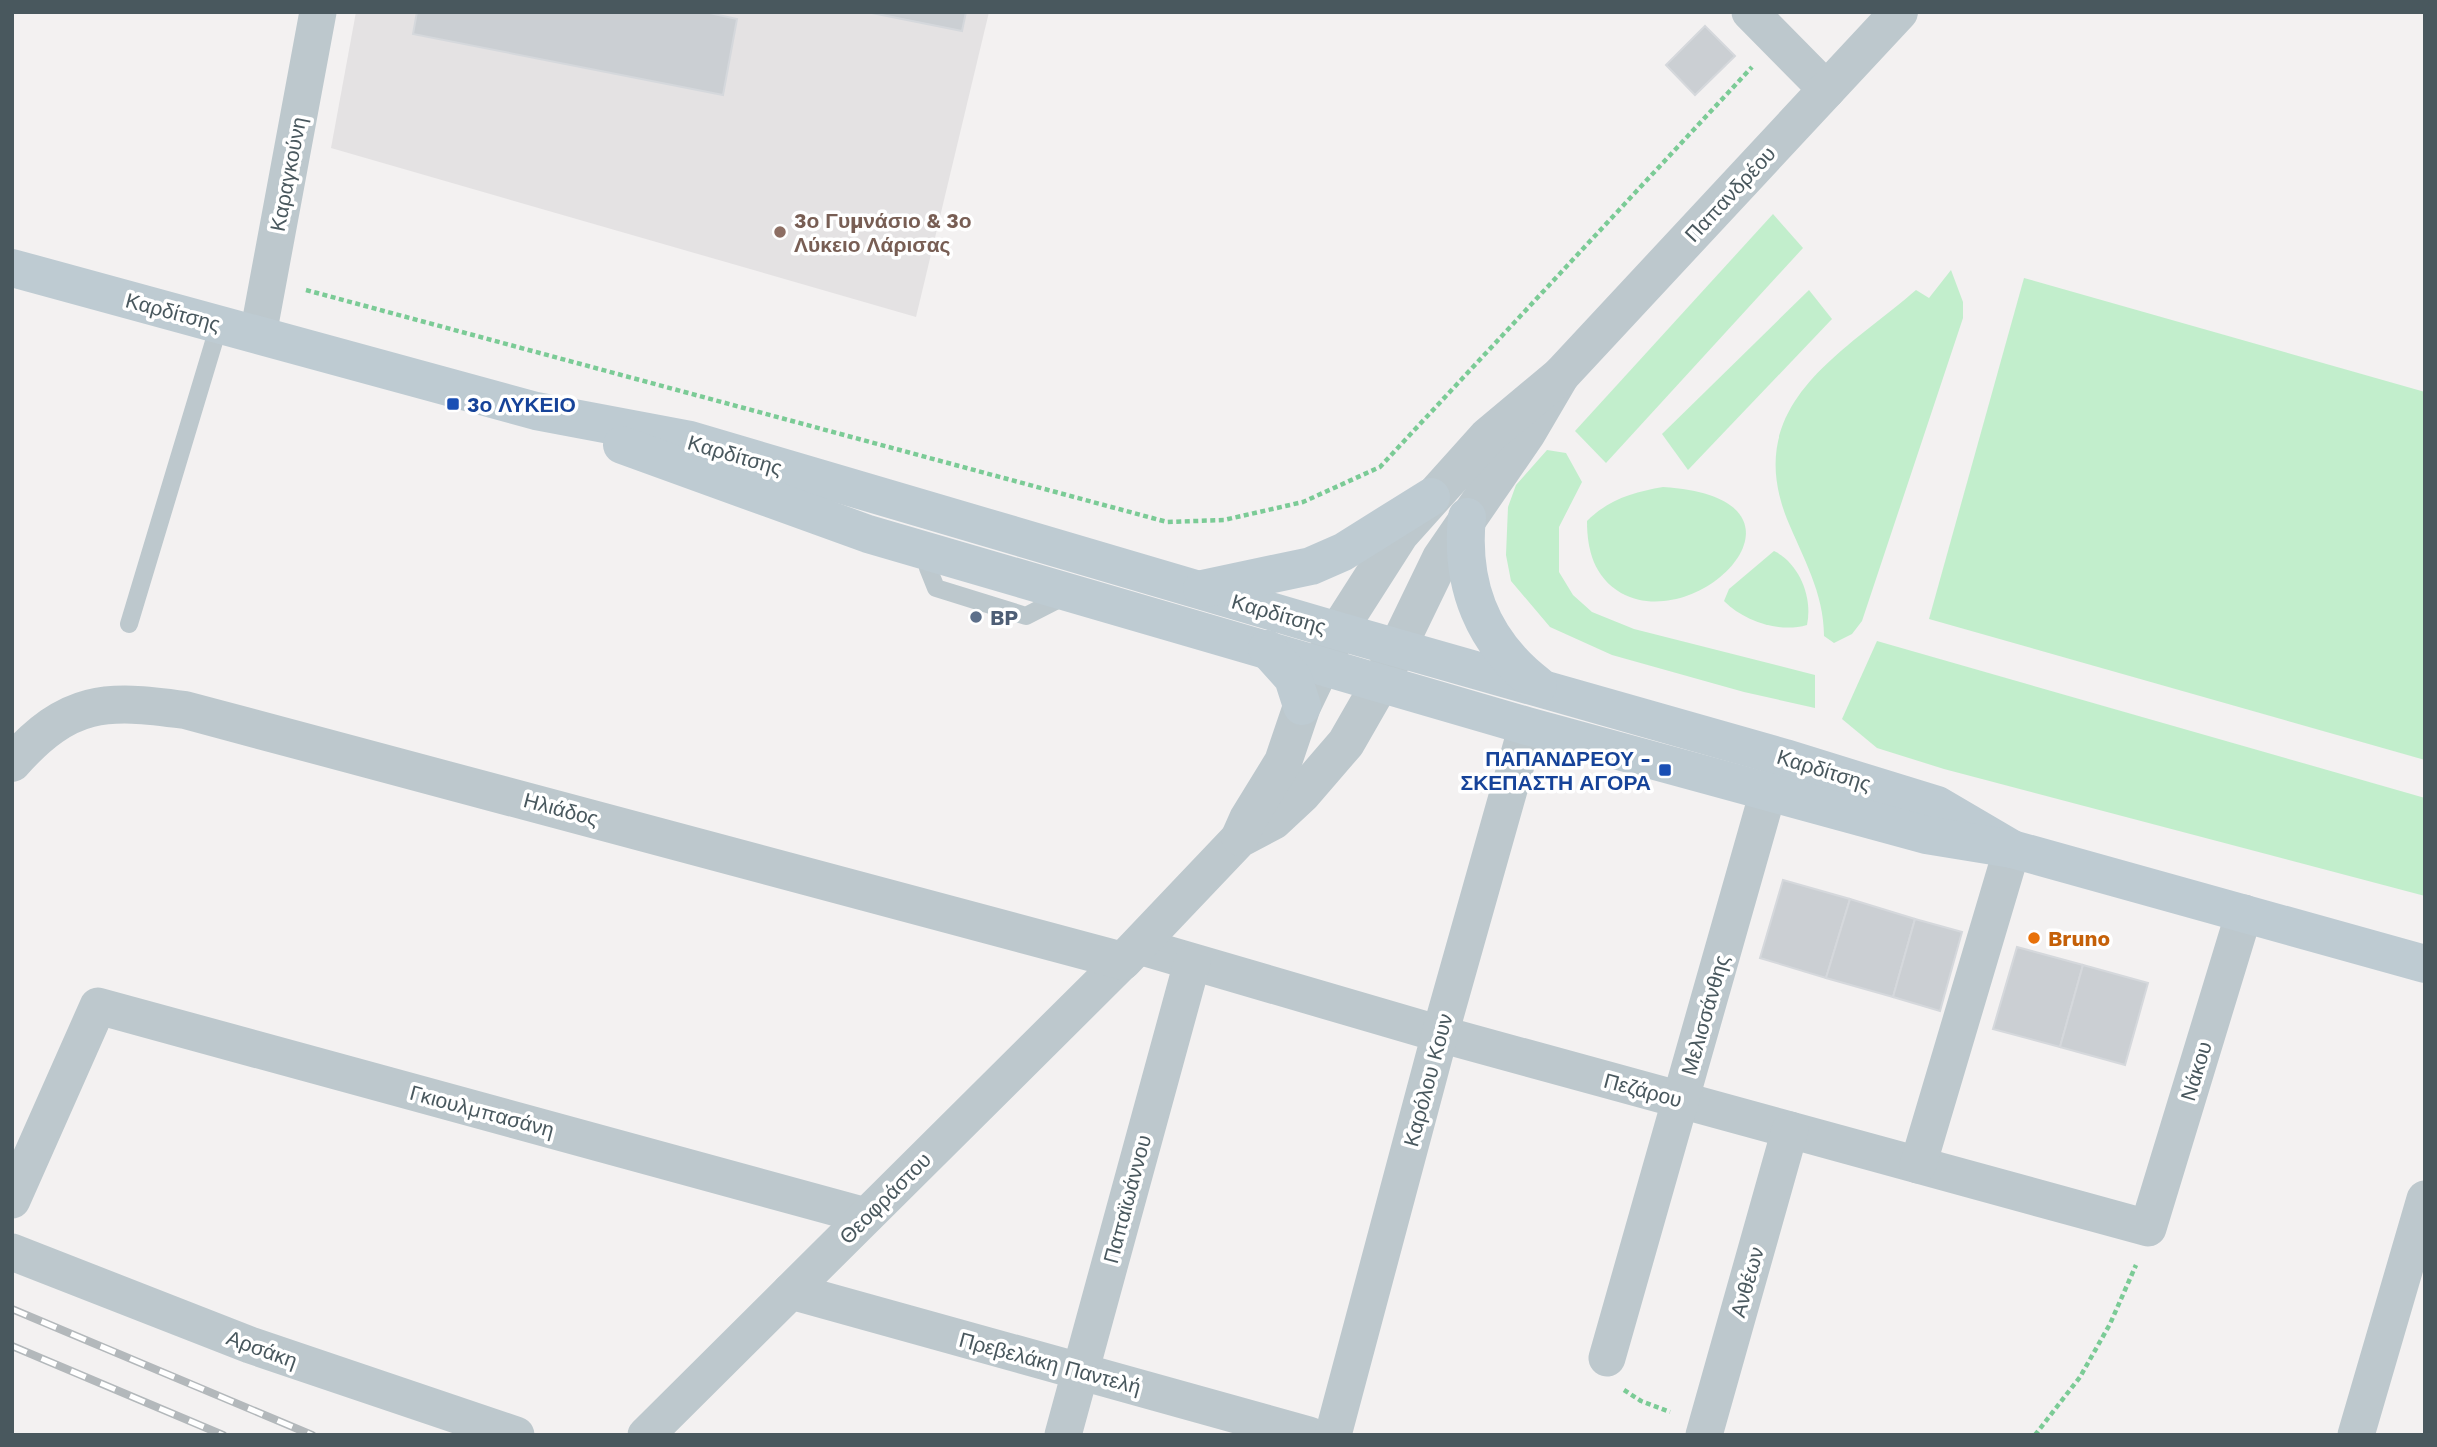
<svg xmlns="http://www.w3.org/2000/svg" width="2437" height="1447" font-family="'Work Sans',sans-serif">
	<rect width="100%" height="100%" fill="#f3f1f1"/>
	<path fill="#e4e2e3" d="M356 12H989L916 317 331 148Z"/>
	<g fill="#c2eecc">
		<path d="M1773 214 1803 248 1606 463 1575 431Z"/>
		<path d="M1951 270 1963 302V318L1862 621 1852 634 1834 643 1824 636C1824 593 1803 558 1787 519 1741 403 1844 353 1916 290L1929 298Z"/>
		<path d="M2024 278 2425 392V760L1929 619Z"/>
		<path d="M1809 290 1832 319 1688 470 1662 434Z"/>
		<path d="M1547 450 1566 453 1582 482 1559 527V572L1573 595 1592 612 1634 629 1815 675V708L1744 692 1612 655 1550 627 1511 581 1506 555 1508 507 1516 485Z"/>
		<path d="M1663 487C1834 498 1700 637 1621 593 1594 577 1587 550 1587 521 1609 499 1634 492 1663 487Z"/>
		<path d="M1774 551C1799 563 1813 597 1807 625 1780 633 1745 622 1724 601L1729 589Z"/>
		<path d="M1877 641 2425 798V896L1944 769 1877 748 1842 719Z"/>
	</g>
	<g fill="#cbcfd3" stroke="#d5d8dc" stroke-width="2">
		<path d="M417 12H705L737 19 723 95 413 34Z"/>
		<path d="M867 12H966L962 31Z"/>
		<path d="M1705 26 1735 56 1695 95 1666 65Z"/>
		<path d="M1783 880 1850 899 1826 978 1760 958Z"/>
		<path d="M1850 899 1915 919 1893 997 1826 978Z"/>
		<path d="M1915 919 1962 932 1940 1011 1893 997Z"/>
		<path d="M2017 947 2083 965 2060 1047 1993 1029Z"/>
		<path d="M2083 965 2148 983 2125 1065 2060 1047Z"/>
	</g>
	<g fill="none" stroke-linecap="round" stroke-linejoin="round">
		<g stroke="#7bcb96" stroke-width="4.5" stroke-dasharray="5 3.5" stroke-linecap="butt">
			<path d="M306 290 1167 522 1224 520 1303 502 1380 467 1752 67"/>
			<path d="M1624 1390 1641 1401 1670 1412"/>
			<path d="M2035 1435 2080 1377 2110 1324 2136 1265"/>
		</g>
		<g stroke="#bdc8cd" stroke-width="18">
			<path d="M928 568 936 588 1026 616 1067 595"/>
			<path d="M129 624 219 325"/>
		</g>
		<g stroke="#bdc8cd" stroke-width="37">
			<path d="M1750 12 1827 90"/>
			<path d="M258 335 318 12"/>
			<path d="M1139 946 1440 1034 2148 1228 2244 913"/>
			<path d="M1918 1165 2012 849"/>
			<path d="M12 1200 98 1006 866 1216"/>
			<path d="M12 1252 250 1345 516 1435"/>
			<path d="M791 1291 1309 1435"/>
			<path d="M1607 1358 1768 792"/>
			<path d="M646 1435 1123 961"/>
			<path d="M1063 1435 1192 963"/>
			<path d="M1333 1435 1440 1034 1527 726"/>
			<path d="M1704 1435 1790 1130"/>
			<path d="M2356 1435 2425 1199"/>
		</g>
		<g stroke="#bdc8cd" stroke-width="38">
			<path d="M12 763C69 699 105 699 185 710L1123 961 1239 839 1273 821 1302 794 1346 743 1381 682 1441 558 1527 433 1561 375"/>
			<path d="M1240 837 1248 819 1283 762 1302 706 1338 631 1400 534 1488 436 1561 375 1899 12"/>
		</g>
		<g stroke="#becbd2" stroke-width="38">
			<path d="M12 268 536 411 690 440 1338 631 1785 758 1937 805 2012 849"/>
			<path d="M622 445 868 534 1527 726 1926 835 2012 849 2425 964"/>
			<path d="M1467 517C1460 585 1483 643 1538 685"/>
			<path d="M1202 589 1311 566 1343 552 1431 497"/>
			<path d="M1267 649 1293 678 1302 706"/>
		</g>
		<g stroke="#b3b8bb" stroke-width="8">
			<g id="rail">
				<path d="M12 1309 312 1435"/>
				<path d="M12 1346 223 1435"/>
			</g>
		</g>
		<use href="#rail" stroke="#fff" stroke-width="5" stroke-dasharray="16" stroke-linecap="butt"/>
	</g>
	<circle fill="#8d6e63" stroke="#fff" stroke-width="2.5" cx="780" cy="232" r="7"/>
	<g fill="#1a4fb4" stroke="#fff" stroke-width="2.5">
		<rect x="446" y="397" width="14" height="14" rx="3.5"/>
		<rect x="1658" y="763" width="14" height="14" rx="3.5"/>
	</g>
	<circle fill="#5c6f8a" stroke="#fff" stroke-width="2.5" cx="976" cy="617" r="7"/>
	<circle fill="#e8710a" stroke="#fff" stroke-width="2.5" cx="2034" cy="938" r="7"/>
	<g text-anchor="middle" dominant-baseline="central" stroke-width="7" stroke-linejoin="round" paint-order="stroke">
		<g font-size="21" fill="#49585e" stroke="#fff">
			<text transform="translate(288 174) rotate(-79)">Καραγκούνη</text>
			<text transform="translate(1730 194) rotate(-47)">Παπανδρέου</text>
			<text transform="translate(173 312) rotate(15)">Καρδίτσης</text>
			<text transform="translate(735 455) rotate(16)">Καρδίτσης</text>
			<text transform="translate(1279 614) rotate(16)">Καρδίτσης</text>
			<text transform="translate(1824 770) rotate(17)">Καρδίτσης</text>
			<text transform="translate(561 809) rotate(15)">Ηλιάδος</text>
			<text transform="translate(1705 1015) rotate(-74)">Μελισσάνθης</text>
			<text transform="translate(2196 1071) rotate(-73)">Νάκου</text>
			<text transform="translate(1428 1080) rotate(-75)">Καρόλου Κουν</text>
			<text transform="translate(1643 1090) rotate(15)">Πεζάρου</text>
			<text transform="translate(482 1111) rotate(15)">Γκιουλμπασάνη</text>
			<text transform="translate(885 1198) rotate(-45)">Θεοφράστου</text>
			<text transform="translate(1127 1199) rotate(-75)">Παπαϊωάννου</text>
			<text transform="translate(1747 1282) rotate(-74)">Ανθέων</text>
			<text transform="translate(262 1349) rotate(20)">Αρσάκη</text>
			<text transform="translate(1050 1363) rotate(15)">Πρεβελάκη Παντελή</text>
		</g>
		<g font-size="21" font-weight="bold" fill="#785e54" stroke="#fff" text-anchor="start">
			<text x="794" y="220">3ο Γυμνάσιο &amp; 3ο<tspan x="794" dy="24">Λύκειο Λάρισας</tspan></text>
		</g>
		<g font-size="21" font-weight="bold" fill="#164399" stroke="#fff" text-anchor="start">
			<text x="467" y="404">3ο ΛΥΚΕΙΟ</text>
			<text x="1651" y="758" text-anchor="end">ΠΑΠΑΝΔΡΕΟΥ -<tspan x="1651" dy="24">ΣΚΕΠΑΣΤΗ ΑΓΟΡΑ</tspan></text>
		</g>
		<g font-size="21" font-weight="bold" fill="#4e5e75" stroke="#fff" text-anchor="start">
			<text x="990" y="617">BP</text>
		</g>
		<g font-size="21" font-weight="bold" fill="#c56008" stroke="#fff" text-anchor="start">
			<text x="2048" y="938">Bruno</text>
		</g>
	</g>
	<rect width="2437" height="1447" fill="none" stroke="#49585e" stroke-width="28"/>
</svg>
